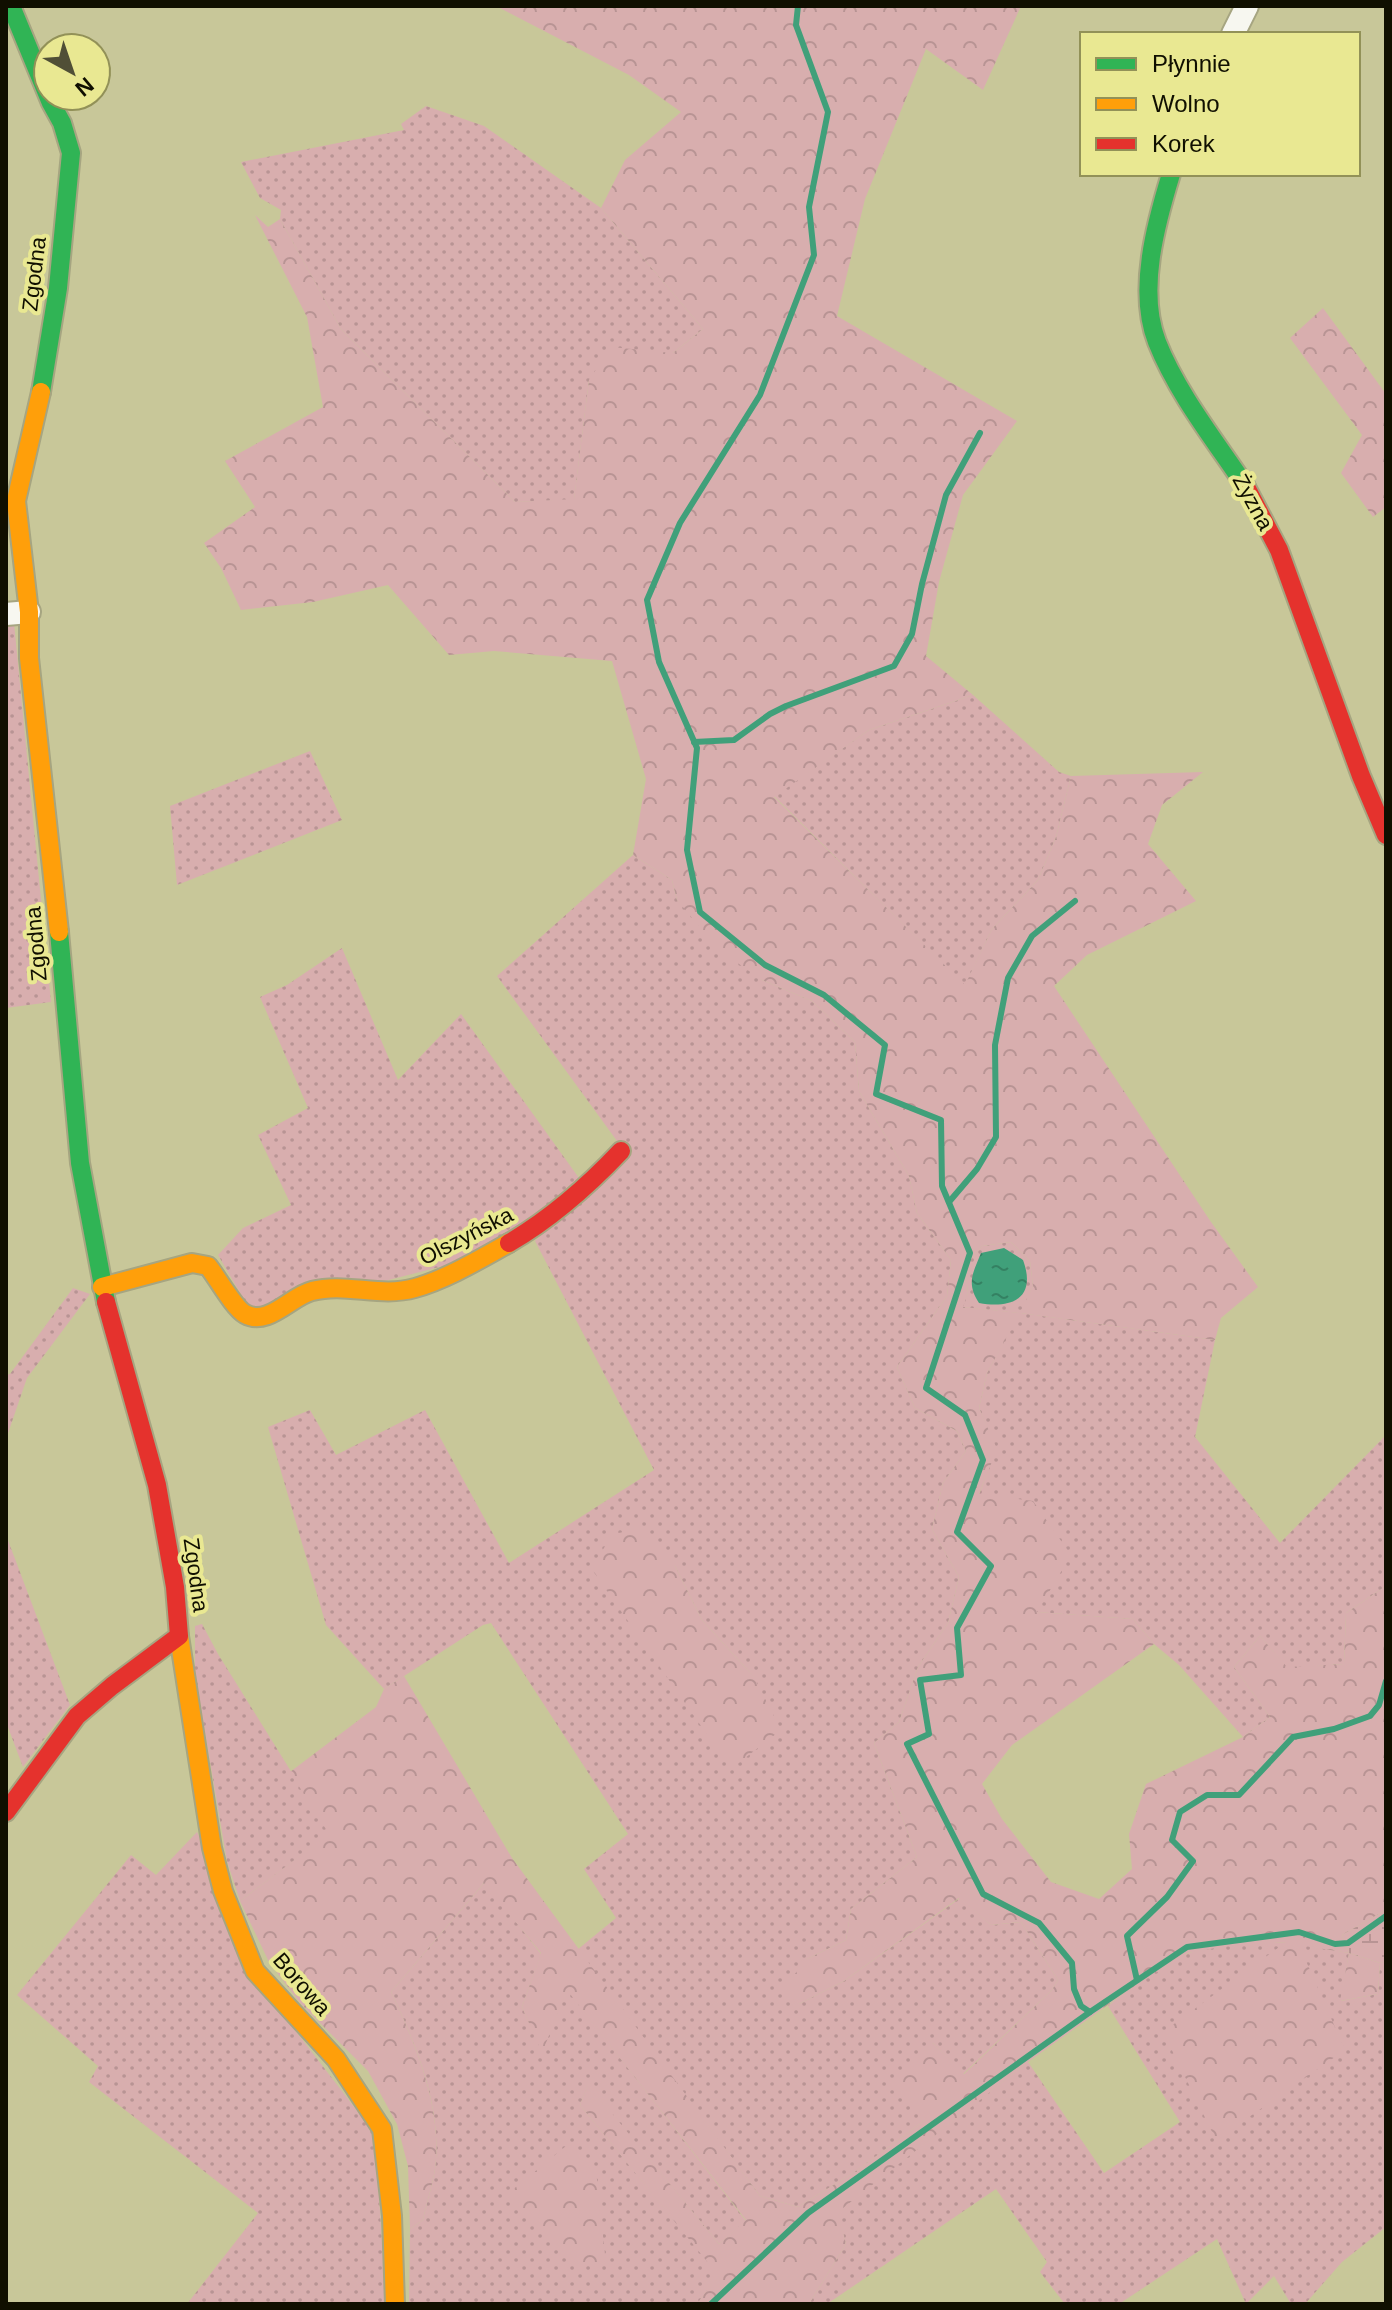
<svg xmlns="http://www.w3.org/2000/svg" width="1392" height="2310" font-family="Helvetica,sans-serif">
	<defs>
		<pattern id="grass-dots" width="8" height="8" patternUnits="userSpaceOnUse" patternTransform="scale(2)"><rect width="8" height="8" fill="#d8aeae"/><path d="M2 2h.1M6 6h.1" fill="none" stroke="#b89494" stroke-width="1.8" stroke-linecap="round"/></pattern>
		<pattern id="forest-crowns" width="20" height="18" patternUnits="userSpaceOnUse" patternTransform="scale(2)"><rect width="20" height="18" fill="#d8aeae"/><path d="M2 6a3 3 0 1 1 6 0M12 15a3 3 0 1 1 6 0" fill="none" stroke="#b89494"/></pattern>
		<pattern id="wetland-marsh" width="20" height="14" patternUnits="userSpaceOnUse" patternTransform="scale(2)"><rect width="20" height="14" fill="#d8aeae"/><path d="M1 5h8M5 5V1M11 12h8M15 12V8" fill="none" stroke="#b89494"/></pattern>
		<pattern id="water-ripples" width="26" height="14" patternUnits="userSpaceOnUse" patternTransform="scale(2)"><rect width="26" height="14" fill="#40a07a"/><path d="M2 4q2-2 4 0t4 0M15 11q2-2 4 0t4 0" fill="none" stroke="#348162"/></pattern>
	</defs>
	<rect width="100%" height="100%" fill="#c8c799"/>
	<g fill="url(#grass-dots)" fill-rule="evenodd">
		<path d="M426 106 484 126 601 208 703 329 673 353 589 380 574 500 515 502 341 329 280 219 281 210 260 198 241 162 404 130 401 124Z"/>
		<path d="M14 623 51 1002 6 1008V624Z"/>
		<path d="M973 695 1059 772 1071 776 1056 837 1038 880 992 929 965 986 774 796 869 730Z"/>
		<path d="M310 751 342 820 177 885 170 806Z"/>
		<path d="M633 855 672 880 677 900 762 980 812 1001 855 1042 859 1091 909 1176 917 1213 951 1260 947 1296 897 1367 915 1408 957 1431 966 1451 943 1483 932 1529 959 1577 948 1623 918 1667 899 1722 874 1743 917 1857 851 1909 846 1940 807 1959 799 2004 844 1981 960 1898 991 1925 1021 1922 1058 1980 1052 1990 963 2074 933 2043 925 2120 856 2171 798 2207 760 2196 577 1950 616 1918 584 1869 628 1834 491 1623 483 1625 384 1689 326 1625 268 1427 310 1410 336 1455 425 1410 509 1563 654 1470 535 1241 625 1152 497 976ZM613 1534 675 1566 702 1620 754 1677Z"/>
		<path d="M342 948 398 1080 461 1014 584 1185 467 1260 263 1312 247 1305 218 1255 243 1228 291 1205 258 1135 308 1108 260 997 287 985Z"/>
		<path d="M1011 1242 1030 1261 1033 1286 1021 1313 1215 1340 1195 1437 1280 1543 1386 1435V1586L1346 1613 1344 1664 1287 1668 1260 1636 1234 1667 1270 1717 1243 1737 1179 1665 1154 1644 1133 1619 1036 1612 979 1495 996 1449 979 1408 987 1373 1019 1313 962 1307 968 1293 966 1276 968 1263 982 1246Z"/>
		<path d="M73 1288 90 1294 27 1378 6 1439V1375L10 1374Z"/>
		<path d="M6 1535 70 1705 23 1767 6 1722Z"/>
		<path d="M202 1624 218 1654 330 1834 240 1901 227 1861 195 1674V1626Z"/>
		<path d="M197 1832 281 2012 375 2134 386 2304H187L258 2213 89 2082 98 2066 17 1995 131 1855 156 1875Z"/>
		<path d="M485 1882 541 1954 522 2007 542 2051 567 1989 746 2221 719 2244 588 2085 580 2105 719 2275 697 2304H409L410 2229 423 2220C427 2200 435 2179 436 2159 440 2102 415 2042 391 1992Z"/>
		<path d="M1288 1942 1349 1953 1341 2001 1378 1994 1380 1963 1386 1961V2227L1342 2262 1305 2304H1291L1274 2276 1246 2304 1217 2239 1119 2304H1065L1040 2272 1047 2262 996 2189 827 2304H809L846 2244 837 2212 1028 2062 1104 2173 1180 2122 1108 2006C1130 1988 1161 1965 1187 1954 1217 1941 1256 1944 1288 1942Z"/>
	</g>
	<g fill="url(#forest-crowns)" fill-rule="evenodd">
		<path d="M496 6H1021L983 90 926 49 865 199 837 316 1017 421 963 495 939 582 926 656 973 695 869 730 774 797 965 985 992 929 1038 880 1056 837 1071 776 1203 772 1162 805 1148 844 1196 901 1087 955 1054 986 1211 1222 1258 1287 1221 1318 1215 1340 1020 1313 987 1373 979 1408 997 1449 979 1494 1033 1501 1071 1555 1037 1612 1133 1619 1154 1644 1012 1745 982 1784 1002 1819 1051 1882 1099 1899 1132 1869 1129 1834 1146 1784 1243 1737 1270 1717 1234 1667 1260 1636 1287 1667 1344 1664 1346 1613 1386 1586V1910L1342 1935 1349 1953 1380 1963 1378 1994 1340 2001 1349 1953 1299 1945 1345 2050 1216 2140 1163 2032 1286 1942 1221 1947 1188 1953 1130 1989 1028 2062 838 2212 846 2244 809 2304H697L718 2275 580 2105 588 2084 719 2244 746 2220 567 1990 542 2053 522 2007 541 1953 484 1883 391 1992C415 2042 440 2103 436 2159 435 2179 427 2200 423 2220L410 2229 408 2166 397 2124 368 2071 301 2004 269 1962 240 1901 329 1834 290 1772 376 1707 384 1689 404 1676 512 1858 760 2196 798 2207 856 2171 925 2120 893 2084 933 2043 964 2074 1052 1990 1058 1980 1021 1922 991 1925 959 1898 844 1981 799 2004 781 1991 807 1959 846 1940 851 1909 917 1857 874 1743 899 1722 918 1667 948 1623 959 1577 932 1529 943 1483 966 1451 957 1431 915 1408 897 1367 947 1296 951 1260 917 1213 909 1176 859 1091 855 1042 812 1001 762 980 719 950 677 900 672 880 633 855 646 779 612 661 494 651 449 655 388 585 313 602 241 610 221 568 204 543 255 507 225 461 323 407 307 317 255 215 268 227 280 219 341 329 515 502 574 499 589 380 611 347 673 353 703 329 601 208 625 160 681 112 629 75ZM1011 1242 1030 1261 1033 1286 1020 1313 963 1307 968 1293 966 1276 968 1263 982 1246Z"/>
		<path d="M1323 308 1386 394V507L1373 517 1341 473 1362 435 1290 338Z"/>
		<path d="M640 1529 675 1566 702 1620 754 1677 781 1730 731 1769 591 1568 613 1534Z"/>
		<path d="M566 2146 596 2170 606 2264H573L505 2196Z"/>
	</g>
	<path fill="url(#wetland-marsh)" d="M1386 1910V1961L1380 1963 1349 1953 1342 1935Z"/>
	<path fill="url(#water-ripples)" d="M1004 1248 1023 1260C1037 1298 1012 1309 979 1303 966 1283 973 1273 981 1253Z"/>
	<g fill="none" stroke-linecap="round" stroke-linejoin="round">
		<g stroke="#40a07a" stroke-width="6">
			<path d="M798 6 796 25 828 112 809 207 814 255 760 395 680 523 647 600 659 662 697 748 687 850 700 912 765 965 824 995 885 1045 876 1094 941 1120 942 1186 970 1253 926 1388 965 1415 983 1460 957 1532 991 1566 957 1628 961 1675 920 1680 929 1734 907 1744 983 1894 1039 1923 1072 1963 1074 1989 1081 2006 1090 2012"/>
			<path d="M694 742 734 740 770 714 786 706 894 666 912 634 922 584 946 495 980 433"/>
			<path d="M949 1202 977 1169 996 1137 995 1045 1008 978 1032 936 1075 901"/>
			<path d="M1137 1980 1127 1936 1167 1897 1193 1861 1172 1840 1180 1812 1207 1795H1239L1293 1737 1334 1729 1370 1716 1379 1705 1386 1681"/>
			<path d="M711 2304 808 2213 1090 2012 1187 1947 1299 1932 1335 1944 1348 1943 1386 1916"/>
		</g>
		<g stroke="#a6a581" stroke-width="26">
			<g id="street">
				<path d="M1233 34 1247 6"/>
				<path d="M6 614 29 612"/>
			</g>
		</g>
		<g stroke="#a6a581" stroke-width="22">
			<g id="fast">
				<path d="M11 6 51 103 62 123 71 153 58 288 41 392"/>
				<path d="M1171 174C1156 223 1137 291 1157 342 1177 393 1216 442 1246 487"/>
				<path d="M59 932 80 1163 106 1302"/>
			</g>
		</g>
		<g stroke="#a6a581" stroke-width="22">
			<g id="slow">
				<path d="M41 392 16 501 29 612V658L59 932"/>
				<path d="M102 1287 192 1263 208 1266C217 1277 234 1308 245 1314 268 1327 291 1296 312 1291 346 1282 380 1298 415 1288 447 1279 480 1259 509 1243"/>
				<path d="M179 1636 212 1848 223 1891 255 1971 336 2059 382 2129 392 2216 395 2304"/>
			</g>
		</g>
		<g stroke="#a6a581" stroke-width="22">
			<g id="jam">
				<path d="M1246 487 1279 550 1361 776 1386 835"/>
				<path d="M509 1243C552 1218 587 1187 621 1151"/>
				<path d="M6 1812 77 1716 112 1686 179 1636 175 1587 157 1485 106 1302"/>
			</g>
		</g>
		<use href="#street" stroke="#f7f7f0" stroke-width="22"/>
		<use href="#fast" stroke="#30b455" stroke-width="18"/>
		<use href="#slow" stroke="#ff9f0a" stroke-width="18"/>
		<use href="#jam" stroke="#e5322d" stroke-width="18"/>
	</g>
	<g text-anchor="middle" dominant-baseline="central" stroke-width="8" stroke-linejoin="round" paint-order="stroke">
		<g font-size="22" fill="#100f00" stroke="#e9e892">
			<text transform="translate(34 274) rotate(-83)">Zgodna</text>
			<text transform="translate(1253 502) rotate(61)">Żyzna</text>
			<text transform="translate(36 944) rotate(-95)">Zgodna</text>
			<text transform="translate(466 1236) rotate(-27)">Olszyńska</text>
			<text transform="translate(196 1575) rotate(82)">Zgodna</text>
			<text transform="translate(302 1984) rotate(49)">Borowa</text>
		</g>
	</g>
	<rect width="1392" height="2310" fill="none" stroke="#100f00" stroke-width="16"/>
	<rect x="1080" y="32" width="280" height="144" fill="#e9e892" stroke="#929158" stroke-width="2"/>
	<rect x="1096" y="58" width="40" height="12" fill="#30b455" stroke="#929158" stroke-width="2"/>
	<text x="1152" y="72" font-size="24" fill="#100f00">Płynnie</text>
	<rect x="1096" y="98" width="40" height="12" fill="#ff9f0a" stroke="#929158" stroke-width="2"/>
	<text x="1152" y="112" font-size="24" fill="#100f00">Wolno</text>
	<rect x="1096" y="138" width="40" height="12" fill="#e5322d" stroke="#929158" stroke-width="2"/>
	<text x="1152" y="152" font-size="24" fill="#100f00">Korek</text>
	<g transform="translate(72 72) rotate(140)"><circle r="38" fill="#e9e892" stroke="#929158" stroke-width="2"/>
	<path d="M0-6L14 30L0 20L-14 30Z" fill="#504f36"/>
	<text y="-12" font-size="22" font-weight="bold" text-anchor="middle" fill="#100f00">N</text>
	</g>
</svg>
